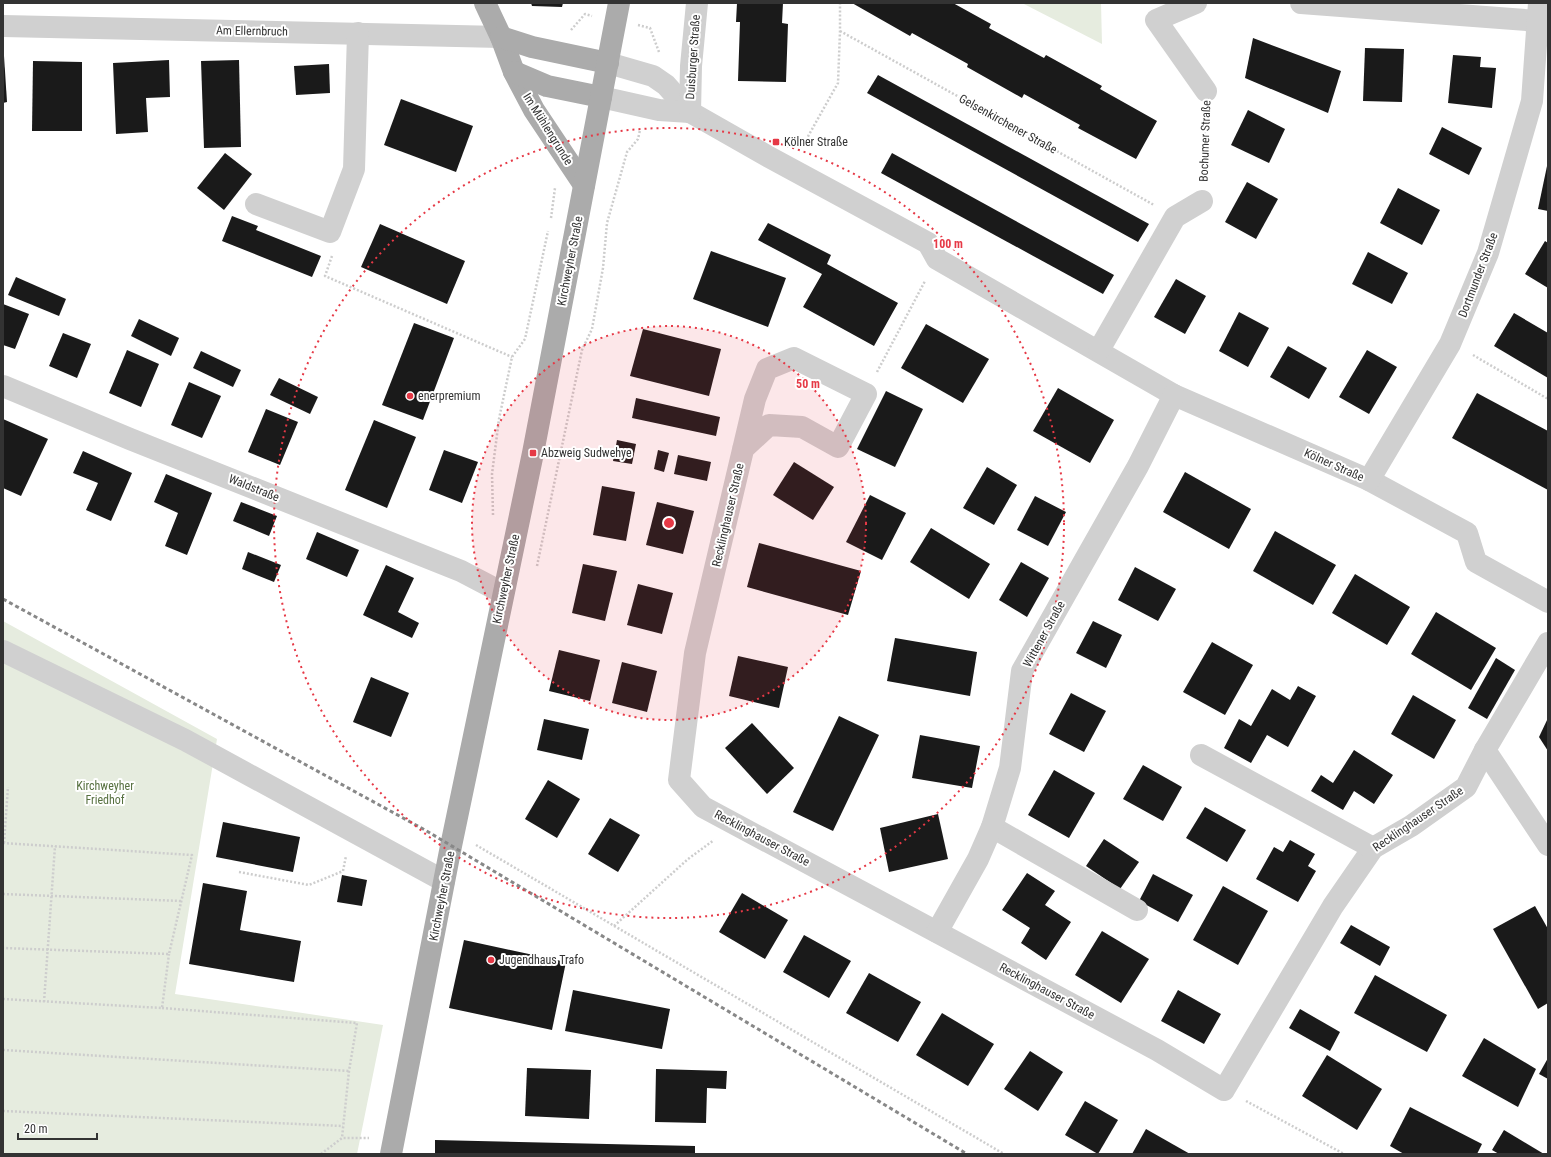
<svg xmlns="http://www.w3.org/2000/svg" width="1551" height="1157" font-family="'Roboto Condensed',sans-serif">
	<rect width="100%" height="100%" fill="#fff"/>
	<g fill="#e6ecdf">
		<path d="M1022 3H1101L1102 44Z"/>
		<path d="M3 621 217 739 175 994 383 1025 357 1154H3Z"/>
	</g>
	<g fill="#1a1a1a">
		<path d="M531 3H563L562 7 532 6Z"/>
		<path d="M737 3H783L782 23 788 24 786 82 738 81 740 22H736Z"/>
		<path d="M852 3H953L991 24 989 28 1044 58 1046 55 1102 86 1100 89 1157 121 1136 159 1078 128 1080 125 1024 94 1022 98 967 67 968 64 912 33 910 36Z"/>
		<path d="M1253 38 1341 71 1328 113 1245 78Z"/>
		<path d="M1365 48 1404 49 1402 102 1363 101Z"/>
		<path d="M1453 55 1481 57 1480 67 1496 68 1492 108 1448 103Z"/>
		<path d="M3 56H4L7 102 3 103Z"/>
		<path d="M169 60 170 97 146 98 148 132 116 134 113 63Z"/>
		<path d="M239 60 241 147 204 148 201 61Z"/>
		<path d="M33 61 82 62V131H32Z"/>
		<path d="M329 64 330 93 296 95 294 66Z"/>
		<path d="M878 75 1149 224 1138 242 867 93Z"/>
		<path d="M401 99 473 126 456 172 384 145Z"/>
		<path d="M1248 110 1285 129 1269 163 1231 145Z"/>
		<path d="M1442 127 1482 148 1469 175 1429 154Z"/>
		<path d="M225 153 252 174 224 210 197 188Z"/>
		<path d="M892 153 1114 275 1103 294 881 173Z"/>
		<path d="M1547 166H1548V211L1538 209Z"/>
		<path d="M1247 182 1278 199 1256 239 1225 222Z"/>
		<path d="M1398 188 1440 210 1422 245 1380 223Z"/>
		<path d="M232 216 258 226 256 230 321 256 312 277 222 241Z"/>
		<path d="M768 223 831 255 827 264 898 303 874 346 803 307 822 274 758 240Z"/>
		<path d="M380 224 465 261 447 304 361 267Z"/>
		<path d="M1545 241 1548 243V288L1525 274Z"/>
		<path d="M711 251 786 278 768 327 693 299Z"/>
		<path d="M1368 252 1408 273 1392 304 1352 284Z"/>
		<path d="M16 277 66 299 59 316 8 295Z"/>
		<path d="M1176 279 1206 296 1185 334 1154 317Z"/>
		<path d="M3 304 29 314 15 349 3 345Z"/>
		<path d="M1239 312 1269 328 1248 367 1219 351Z"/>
		<path d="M1514 313 1548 333V378L1494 346Z"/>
		<path d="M139 319 179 338 171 356 131 336Z"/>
		<path d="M414 323 454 338 423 420 382 405Z"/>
		<path d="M926 324 989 359 963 403 901 368Z"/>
		<path d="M643 329 721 349 709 396 630 376Z"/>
		<path d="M63 333 91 344 77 378 49 366Z"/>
		<path d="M1288 346 1327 368 1309 399 1270 377Z"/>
		<path d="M127 350 159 364 141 407 109 393Z"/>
		<path d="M1367 350 1397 367 1369 414 1339 397Z"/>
		<path d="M201 351 241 370 233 387 193 368Z"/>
		<path d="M279 378 318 397 310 414 270 395Z"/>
		<path d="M189 382 221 396 202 438 171 425Z"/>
		<path d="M1058 388 1114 420 1090 463 1033 431Z"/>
		<path d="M886 391 923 409 895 467 857 449Z"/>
		<path d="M1477 393 1548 431V490L1452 438Z"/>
		<path d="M636 398 720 417 716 436 632 418Z"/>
		<path d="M266 409 298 422 280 465 248 452Z"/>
		<path d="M3 419 48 439 21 496 3 488Z"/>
		<path d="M374 420 416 437 387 508 345 490Z"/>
		<path d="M617 440 636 444 632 464 613 461Z"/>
		<path d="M444 450 478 462 462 503 429 490Z"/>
		<path d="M658 450 669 453 664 472 654 469Z"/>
		<path d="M83 451 132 473 111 521 86 510 98 483 73 473Z"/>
		<path d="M678 455 711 462 707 481 674 474Z"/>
		<path d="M794 462 834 487 813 520 773 495Z"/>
		<path d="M987 467 1017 485 994 525 963 508Z"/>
		<path d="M1185 472 1251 509 1229 549 1163 512Z"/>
		<path d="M166 474 212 493 187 555 165 546 178 513 154 502Z"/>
		<path d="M602 486 635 492 626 541 593 535Z"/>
		<path d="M870 495 906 513 882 560 846 542Z"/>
		<path d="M1035 496 1066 512 1048 546 1017 530Z"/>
		<path d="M241 502 277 516 269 536 233 521Z"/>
		<path d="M657 502 694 511 683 554 646 545Z"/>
		<path d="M931 528 990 564 969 599 910 562Z"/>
		<path d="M1275 531 1336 565 1313 605 1253 571Z"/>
		<path d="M317 532 359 550 347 577 306 559Z"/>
		<path d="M759 543 861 571 848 615 747 587Z"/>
		<path d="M248 552 281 565 274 582 242 569Z"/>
		<path d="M1021 562 1049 578 1027 617 999 600Z"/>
		<path d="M583 564 617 571 605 621 572 613Z"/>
		<path d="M386 565 414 578 398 612 419 623 412 638 363 615Z"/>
		<path d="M1135 567 1176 589 1158 621 1118 600Z"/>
		<path d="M1355 574 1410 607 1387 645 1332 613Z"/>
		<path d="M638 584 673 593 662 634 627 625Z"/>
		<path d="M1436 612 1496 648 1471 690 1411 654Z"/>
		<path d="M1093 621 1122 635 1106 668 1076 653Z"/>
		<path d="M895 638 977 652 970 696 887 681Z"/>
		<path d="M1212 642 1253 665 1225 715 1183 692Z"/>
		<path d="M559 650 600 660 590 701 549 691Z"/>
		<path d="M738 656 788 667 779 708 729 696Z"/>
		<path d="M1496 658 1515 670 1487 719 1468 708Z"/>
		<path d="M622 662 657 671 647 712 612 703Z"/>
		<path d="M371 677 409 693 391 737 353 722Z"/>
		<path d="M1298 686 1316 696 1288 747 1267 735 1251 763 1224 748 1239 719 1251 726 1272 689 1290 700Z"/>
		<path d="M1071 693 1106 711 1084 752 1049 734Z"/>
		<path d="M1413 695 1456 720 1434 759 1391 734Z"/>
		<path d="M839 716 879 735 833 831 793 812Z"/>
		<path d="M1548 718V751L1539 737Z"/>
		<path d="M544 719 589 729 582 760 537 750Z"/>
		<path d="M752 723 794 768 767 794 725 748Z"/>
		<path d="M920 735 980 746 972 788 912 778Z"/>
		<path d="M1354 750 1393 775 1374 804 1354 791 1343 810 1311 791 1321 775 1333 783Z"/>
		<path d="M1143 765 1182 787 1163 821 1123 799Z"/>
		<path d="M1054 770 1095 793 1069 838 1028 815Z"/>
		<path d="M548 780 580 799 557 838 525 819Z"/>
		<path d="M1205 807 1246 830 1227 862 1186 838Z"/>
		<path d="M938 814 948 859 889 872 880 828Z"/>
		<path d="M610 818 640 835 618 872 588 854Z"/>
		<path d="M223 822 300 837 293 872 216 857Z"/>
		<path d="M1104 839 1139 862 1120 889 1086 866Z"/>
		<path d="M1290 840 1315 854 1308 866 1316 871 1298 902 1256 879 1274 847 1283 852Z"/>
		<path d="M1027 873 1055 891 1045 905 1071 922 1046 960 1021 943 1030 928 1002 910Z"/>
		<path d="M1153 874 1193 895 1178 922 1139 901Z"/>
		<path d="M342 875 367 880 362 906 337 902Z"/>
		<path d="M203 883 247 891 240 930 301 941 294 982 189 964Z"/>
		<path d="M1223 886 1268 911 1238 965 1193 940Z"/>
		<path d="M742 893 788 920 765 959 719 932Z"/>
		<path d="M1535 906 1548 929V1003L1538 1009 1493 929Z"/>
		<path d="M1351 925 1390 947 1380 966 1340 943Z"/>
		<path d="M1102 931 1149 959 1121 1003 1075 975Z"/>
		<path d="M804 935 851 961 829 998 783 972Z"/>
		<path d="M464 940 566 962 552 1030 449 1008Z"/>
		<path d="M869 973 921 1002 898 1042 846 1013Z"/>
		<path d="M1375 975 1447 1015 1427 1052 1354 1013Z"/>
		<path d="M573 990 670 1009 662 1049 565 1031Z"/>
		<path d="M1178 990 1221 1014 1204 1044 1161 1021Z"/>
		<path d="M1300 1009 1340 1032 1330 1051 1289 1028Z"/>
		<path d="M942 1013 994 1044 968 1086 916 1055Z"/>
		<path d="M1484 1038 1536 1069 1518 1107 1462 1076Z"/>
		<path d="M1030 1051 1063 1072 1038 1111 1004 1089Z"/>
		<path d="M1327 1055 1382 1089 1357 1130 1302 1096Z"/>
		<path d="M1548 1058V1079L1539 1074Z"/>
		<path d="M527 1068 591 1070 589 1119 525 1116Z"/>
		<path d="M656 1069 727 1071 726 1089 707 1088 706 1123 655 1122Z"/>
		<path d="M1085 1101 1118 1120 1098 1154 1065 1135Z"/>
		<path d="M1410 1107 1482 1144 1477 1154H1404L1390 1146Z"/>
		<path d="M1146 1129 1190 1154H1132Z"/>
		<path d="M1504 1130 1544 1154H1499L1492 1150Z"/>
		<path d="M435 1140 695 1146V1154H435Z"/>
	</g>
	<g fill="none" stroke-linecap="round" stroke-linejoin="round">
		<g stroke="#cdcdcd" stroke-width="2.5" stroke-dasharray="2 2" stroke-linecap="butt">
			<path d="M638 25 650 28 659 52"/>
			<path d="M571 30 585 14 592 16"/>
			<path d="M840 31 1154 205"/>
			<path d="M802 147 838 83 840 31V3"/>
			<path d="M1203 178 1205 115"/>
			<path d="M551 218 555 188"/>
			<path d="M332 256 325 276 512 357"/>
			<path d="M1473 355 1548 399"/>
			<path d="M877 372 925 281"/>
			<path d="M493 515 492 474 499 419 512 357 525 339 548 231"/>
			<path d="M537 566 582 350 592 329 603 268 607 223 627 152 638 139 640 130"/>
			<path d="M3 843 192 855 169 954 3 948"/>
			<path d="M4 843 8 787"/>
			<path d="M476 845 1004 1154"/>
			<path d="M239 872 309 885 343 871 346 856"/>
			<path d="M3 894 181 901"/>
			<path d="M614 926 688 859 714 840"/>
			<path d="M3 999 162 1008 169 954"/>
			<path d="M44 1002 55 846"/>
			<path d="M162 1008 357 1023 349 1071 342 1138"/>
			<path d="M3 1050 349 1071"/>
			<path d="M1246 1101 1344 1154"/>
			<path d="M3 1111 343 1126"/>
			<path d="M321 1154 342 1138H369"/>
		</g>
		<g stroke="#d0d0d0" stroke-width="22">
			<path d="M1196 3 1156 20 1206 91"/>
			<path d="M1301 3 1538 21"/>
			<path d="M3 26 501 37"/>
			<path d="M608 63 653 76 666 85 690 112 769 157 928 243 937 259 1174 395 1369 480 1467 533 1476 562 1548 602"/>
			<path d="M601 97 659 110 690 112"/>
			<path d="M690 112 691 66 697 3"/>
			<path d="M256 204 330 232 354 169 358 33"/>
			<path d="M1099 350 1175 217 1202 201"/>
			<path d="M3 386 130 439 461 571 503 593"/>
			<path d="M743 449 769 425 802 427 838 447 866 394 794 358 767 369 755 399 695 653 679 780 703 807 1157 1050 1224 1090 1333 906 1373 848 1411 826 1466 787 1485 750 1548 643"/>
			<path d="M1369 480 1450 344 1488 253 1532 101 1539 3"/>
			<path d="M3 651 185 740 444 881"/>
			<path d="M1485 750 1548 845"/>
			<path d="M1201 755 1373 848"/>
			<path d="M992 827 1137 910"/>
			<path d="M937 932 978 859 992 827 1010 768 1022 671 1138 466 1174 395"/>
		</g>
		<g stroke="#ababab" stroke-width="22">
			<path d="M485 3 501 37 514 72 534 110 584 185"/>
			<path d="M501 37 532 47 608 63"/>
			<path d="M514 72 547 86 601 97"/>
			<path d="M391 1154 451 846 533 453 619 3"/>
		</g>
		<path stroke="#888" stroke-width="3" stroke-dasharray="4 3" stroke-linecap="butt" d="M3 599 425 830 967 1154"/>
	</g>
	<circle cx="669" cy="523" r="197" fill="#e63946" fill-opacity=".12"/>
	<g fill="none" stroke="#e63946" stroke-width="2" stroke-dasharray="2 4">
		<circle cx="669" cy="523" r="197"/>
		<circle cx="669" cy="523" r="395"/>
	</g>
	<g fill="#e63946" stroke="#fff" stroke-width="1.5">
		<rect x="772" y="138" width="8" height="8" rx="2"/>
		<circle cx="410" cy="396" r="4"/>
		<rect x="529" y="449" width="8" height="8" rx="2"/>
		<circle cx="491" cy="960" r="4"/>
	</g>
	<g text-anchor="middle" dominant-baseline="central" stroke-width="4" stroke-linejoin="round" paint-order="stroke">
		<g font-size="12" fill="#333" stroke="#fff">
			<text transform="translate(252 31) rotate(1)">Am Ellernbruch</text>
			<text transform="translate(693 57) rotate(-86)">Duisburger Straße</text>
			<text transform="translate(1008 124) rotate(29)">Gelsenkirchener Straße</text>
			<text transform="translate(548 129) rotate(58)">Im Mühlengrunde</text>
			<text transform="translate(1205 141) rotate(-88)">Bochumer Straße</text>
			<text transform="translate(570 261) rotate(-79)">Kirchweyher Straße</text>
			<text transform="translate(1478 275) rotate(-69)">Dortmunder Straße</text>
			<text transform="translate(1334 465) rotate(24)">Kölner Straße</text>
			<text transform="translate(254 488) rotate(22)">Waldstraße</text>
			<text transform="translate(728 515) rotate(-77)">Recklinghauser Straße</text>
			<text transform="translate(506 579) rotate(-78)">Kirchweyher Straße</text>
			<text transform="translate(1044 634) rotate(-61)">Wittener Straße</text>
			<text transform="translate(1418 819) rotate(-34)">Recklinghauser Straße</text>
			<text transform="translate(762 838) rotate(28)">Recklinghauser Straße</text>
			<text transform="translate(442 896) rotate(-79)">Kirchweyher Straße</text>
			<text transform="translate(1047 991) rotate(28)">Recklinghauser Straße</text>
		</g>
		<g font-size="12" fill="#333" stroke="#fff" text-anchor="start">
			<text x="784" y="142">Kölner Straße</text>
			<text x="418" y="396">enerpremium</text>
			<text x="541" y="453">Abzweig Sudwehye</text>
			<text x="499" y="960">Jugendhaus Trafo</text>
		</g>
		<g font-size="12" fill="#56703f" stroke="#fff">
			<text x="105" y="786">Kirchweyher<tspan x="105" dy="14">Friedhof</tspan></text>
		</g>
	</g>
	<circle cx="669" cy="523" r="6" fill="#e63946" stroke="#fff" stroke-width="2"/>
	<g font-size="12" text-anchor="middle" font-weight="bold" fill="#e63946" stroke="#fff" stroke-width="4" stroke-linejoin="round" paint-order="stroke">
		<text x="948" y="248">100 m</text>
		<text x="808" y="388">50 m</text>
	</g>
	<rect width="1551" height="1157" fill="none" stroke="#333333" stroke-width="8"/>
	<path d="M18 1133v6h79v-6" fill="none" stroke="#333333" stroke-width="2"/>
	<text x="24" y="1133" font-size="12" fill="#333333" stroke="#ffffff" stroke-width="3" paint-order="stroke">20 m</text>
</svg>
